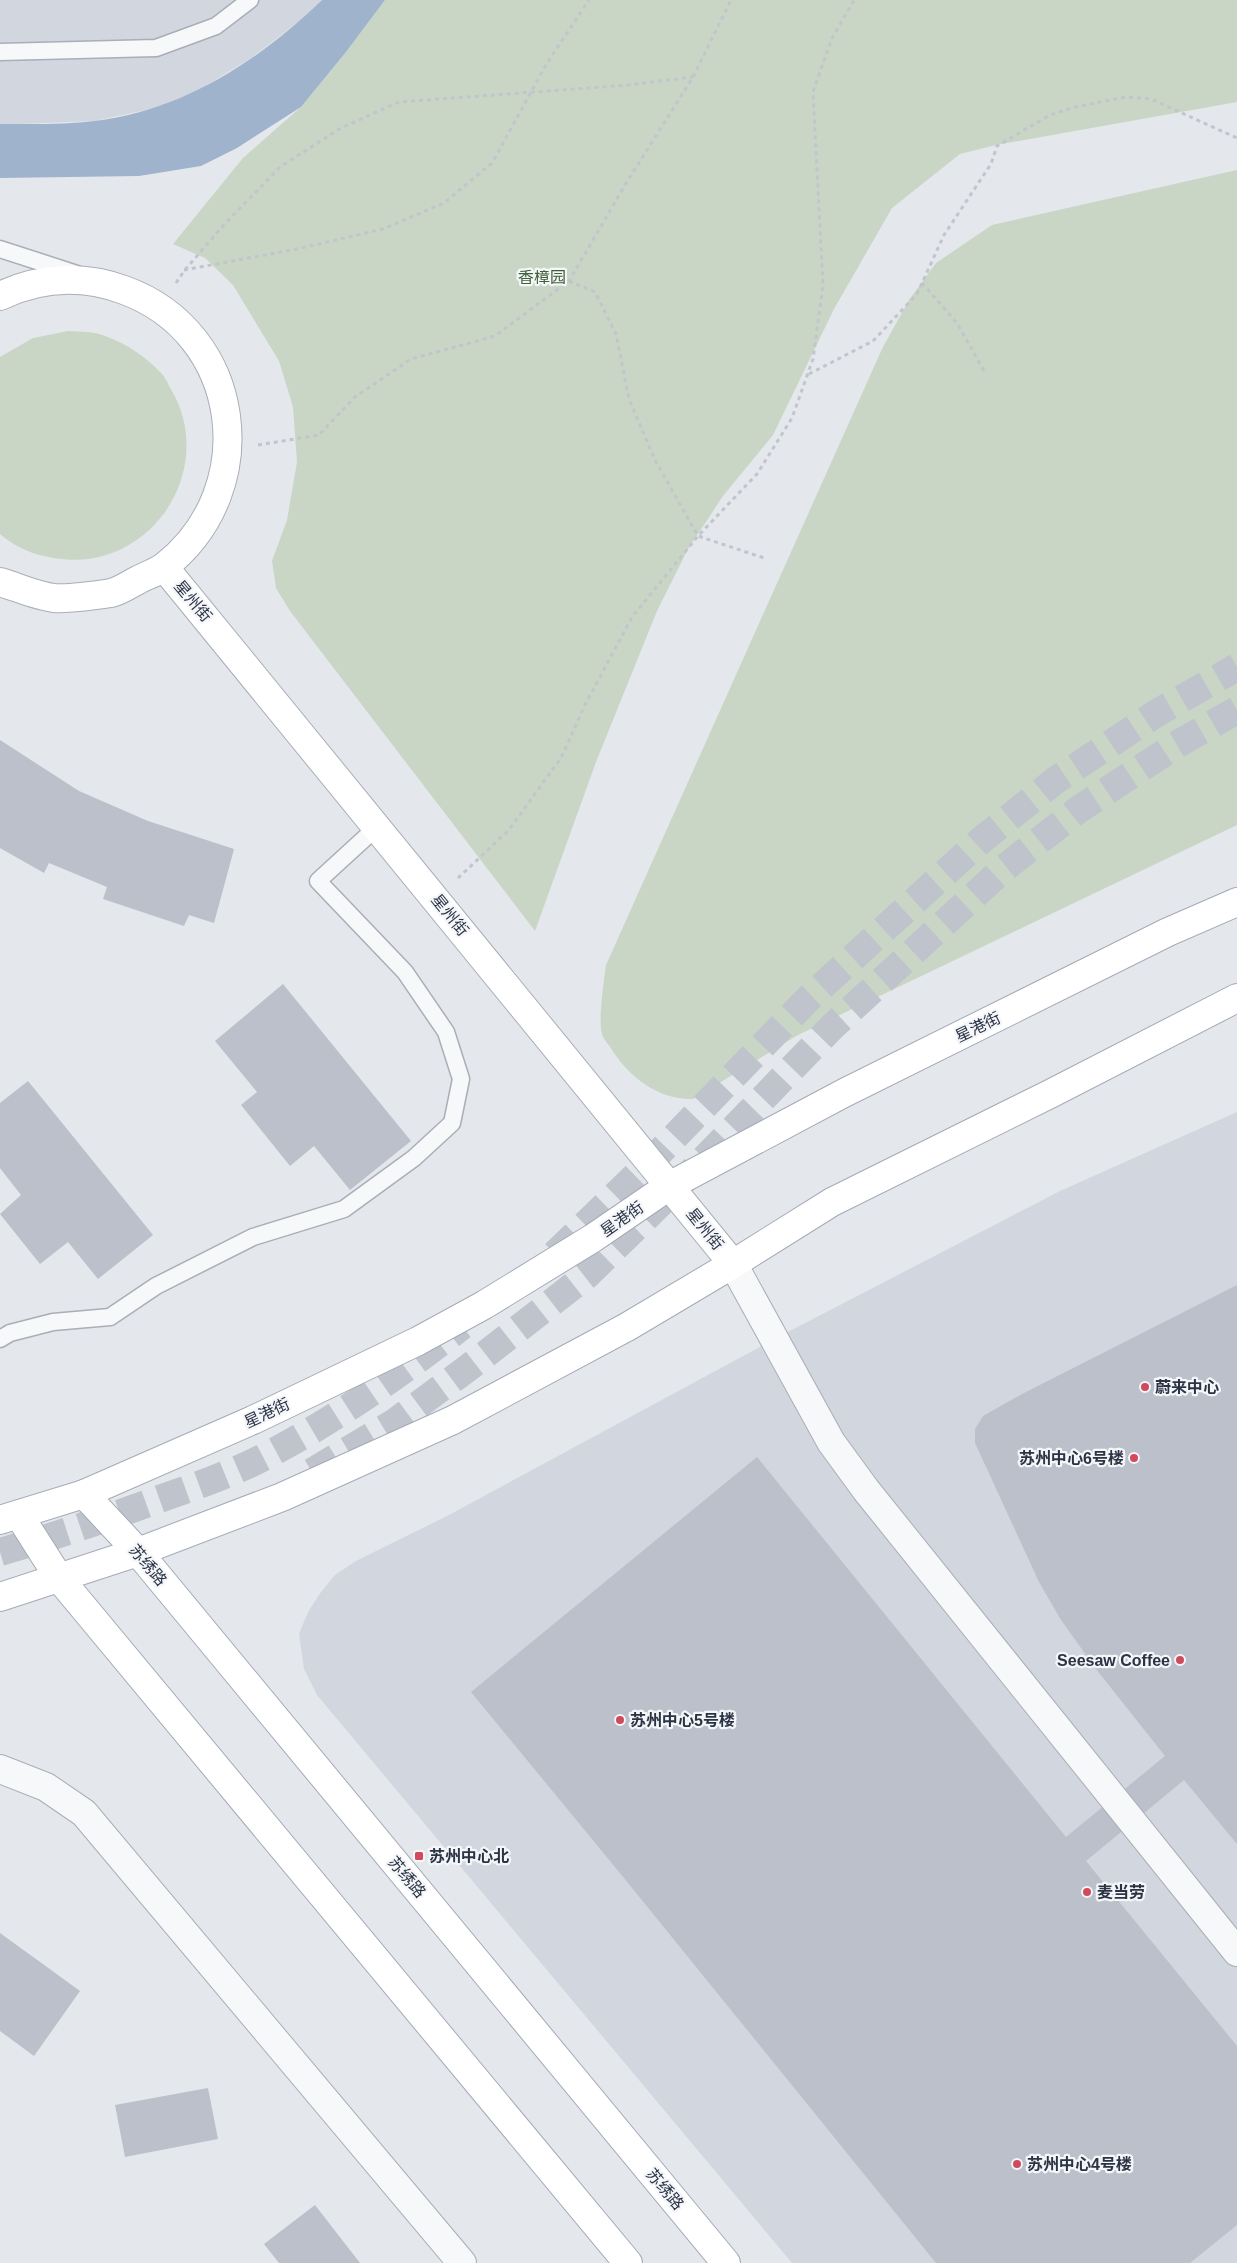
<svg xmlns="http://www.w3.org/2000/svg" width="1237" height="2263" font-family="Arial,'Noto Sans SC',sans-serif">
	<rect width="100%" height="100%" fill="#e4e7ec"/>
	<g fill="#d2d6de">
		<path d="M0 0H322L302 19 251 58 197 91 155 108 95 121 19 124H0Z"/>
		<path d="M1237 1112V2263H792L317 1695 304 1669 299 1634 308 1612 321 1592 335 1575 356 1561 449 1515 784 1334 1060 1191Z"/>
	</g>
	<g fill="#c9d6c5">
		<path d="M385 0H1237V102L996 145 960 154 892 208 834 309 773 435 723 496 688 549 657 611 596 762 535 931 290 611 276 588 272 561 287 520 297 462 293 407 279 361 233 285 205 258 173 244 243 158 301 107 346 52Z"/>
		<path d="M1237 170V825L798 1035 693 1099C659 1100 630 1078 612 1050 609 1045 603 1039 602 1034 598 1021 604 980 606 965L882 349 909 300 936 263 992 225Z"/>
		<path d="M68 331C79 332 94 331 105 336 127 344 145 356 161 373 166 378 169 386 173 393 203 447 181 516 127 546 107 557 85 562 62 559 39 557 17 549 0 534V357L33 338Z"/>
	</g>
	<path fill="#9fb4cc" d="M322 0H385L346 52 301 107 237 148 201 166 139 176 0 178V124C31 124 64 125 95 121 182 111 260 60 322 0Z"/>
	<g fill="#bbc0ca">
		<path d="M0 740 79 791 148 821 234 849 214 923 189 915 184 926 103 899 107 887 49 863 44 873 0 848Z"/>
		<path d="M283 984 411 1141 350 1190 314 1146 290 1166 241 1105 257 1092 215 1041Z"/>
		<path d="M28 1081 153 1235 98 1279 68 1242 40 1264 0 1214 21 1195 0 1168V1103Z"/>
		<path d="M1237 1285V1844L1184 1780 1086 1861 1237 2046V2225L1190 2263H936L624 1878 471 1692 757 1457 1066 1837 1165 1756 1096 1669 1061 1620 1039 1582 975 1443V1429L983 1416 1024 1393Z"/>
		<path d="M0 1933 80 1991 34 2056 0 2031Z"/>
		<path d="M208 2088 218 2139 125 2157 115 2105Z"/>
		<path d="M315 2205 360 2263H279L264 2244Z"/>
	</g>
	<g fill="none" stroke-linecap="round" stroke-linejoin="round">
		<g stroke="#bfc3cb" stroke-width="28" stroke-dasharray="28 14" stroke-linecap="butt">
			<path d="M555 1254 655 1157 808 999 979 842 1056 780 1157 713 1237 667"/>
			<path d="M312 1472 395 1422 468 1368 587 1275 681 1183 833 1026 1002 870 1078 810 1176 745 1237 710"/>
			<path d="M0 1552C52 1537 103 1520 154 1501 190 1488 226 1476 260 1459 332 1422 398 1376 462 1326"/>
		</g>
		<g stroke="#a9aeb7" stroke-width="19">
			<g id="lane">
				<path d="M0 52 156 48 216 26 250 0"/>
				<path d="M0 249 77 274"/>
				<path d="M0 1339 10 1333 53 1322 110 1317 156 1286 253 1237 344 1209 414 1158 452 1123 461 1079 446 1032 405 972 318 881 377 827"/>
			</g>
		</g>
		<g stroke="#a9aeb7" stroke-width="30">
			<g id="street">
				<path d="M733 1264 831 1442 866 1490 1237 1952"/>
				<path d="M0 1769 46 1787 84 1813 462 2263"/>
			</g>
		</g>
		<g stroke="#a9aeb7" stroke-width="30">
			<g id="secondary">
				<path d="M0 296C40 277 83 275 124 290 243 333 263 489 165 566 158 572 147 575 138 580 130 584 120 591 111 593 98 595 67 599 54 598 37 596 17 587 0 582"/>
				<path d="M164 567 733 1264"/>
			</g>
		</g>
		<g stroke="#a3abb8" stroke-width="30">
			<g id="primary">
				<path d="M84 1494 138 1552 726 2263"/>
				<path d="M19 1515 59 1578 628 2263"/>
				<path d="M0 1520 84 1494 253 1420 418 1341 484 1305 593 1238 669 1186 844 1093 1168 932 1237 902"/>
				<path d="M0 1597 138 1552 282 1497 453 1420 627 1327 733 1264 832 1202 1050 1094 1237 998"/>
			</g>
		</g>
		<g stroke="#c2c5cb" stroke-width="3" stroke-dasharray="4 4" stroke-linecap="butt">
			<path d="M184 270 297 249 383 229 444 203 492 163 547 63 589 0"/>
			<path d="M569 281 595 292 616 334 629 399 655 460 698 536 764 558"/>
			<path d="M176 283 184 271 221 228 280 167 341 128 399 102 629 85 693 77"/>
			<path d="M922 283 957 323 984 371"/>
			<path d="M809 374 873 341 917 294 944 235 991 164 997 146 1050 115 1075 107 1126 97 1151 99 1237 138"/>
			<path d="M258 445 319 435 355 397 411 359 495 336 569 281 625 185 693 77 731 0"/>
			<path d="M458 878 508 831 561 758 586 703 632 617 698 536 757 474 792 418 813 359 823 285 813 92 832 38 854 0"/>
		</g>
		<use href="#lane" stroke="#f7f8fa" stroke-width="16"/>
		<use href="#street" stroke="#f7f8fa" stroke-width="28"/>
		<use href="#secondary" stroke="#fff" stroke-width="28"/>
		<use href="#primary" stroke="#fff" stroke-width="28"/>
	</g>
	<g fill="#d1495b" stroke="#f4f6f9" stroke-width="2">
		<circle cx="1145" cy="1387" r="5"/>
		<circle cx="1134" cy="1458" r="5"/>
		<circle cx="1180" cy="1660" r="5"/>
		<circle cx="620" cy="1720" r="5"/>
		<rect x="414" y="1851" width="10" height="10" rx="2.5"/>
		<circle cx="1087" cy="1892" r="5"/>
		<circle cx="1017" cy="2164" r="5"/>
	</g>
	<g text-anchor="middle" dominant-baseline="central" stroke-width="4.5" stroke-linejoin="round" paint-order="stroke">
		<g font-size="16" fill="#3f6138" stroke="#f4f6f9">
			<text x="542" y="277">香樟园</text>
		</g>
		<g font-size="16" fill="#2b3445" stroke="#f4f6f9">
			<text transform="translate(193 601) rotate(50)">星州街</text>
			<text transform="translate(450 915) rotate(51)">星州街</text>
			<text transform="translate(978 1027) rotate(-26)">星港街</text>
			<text transform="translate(622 1219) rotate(-35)">星港街</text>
			<text transform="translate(705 1229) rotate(51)">星州街</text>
			<text transform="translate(267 1413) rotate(-25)">星港街</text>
			<text transform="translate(148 1565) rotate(50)">苏绣路</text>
			<text transform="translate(407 1877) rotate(50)">苏绣路</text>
			<text transform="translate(665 2189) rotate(50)">苏绣路</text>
		</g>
		<g font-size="16" font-weight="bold" fill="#2b3445" stroke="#f4f6f9" text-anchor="start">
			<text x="1155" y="1387">蔚来中心</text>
			<text x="1124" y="1458" text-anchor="end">苏州中心6号楼</text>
			<text x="1170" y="1660" text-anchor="end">Seesaw Coffee</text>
			<text x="630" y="1720">苏州中心5号楼</text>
			<text x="429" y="1856">苏州中心北</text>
			<text x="1097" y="1892">麦当劳</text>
			<text x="1027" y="2164">苏州中心4号楼</text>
		</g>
	</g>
</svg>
